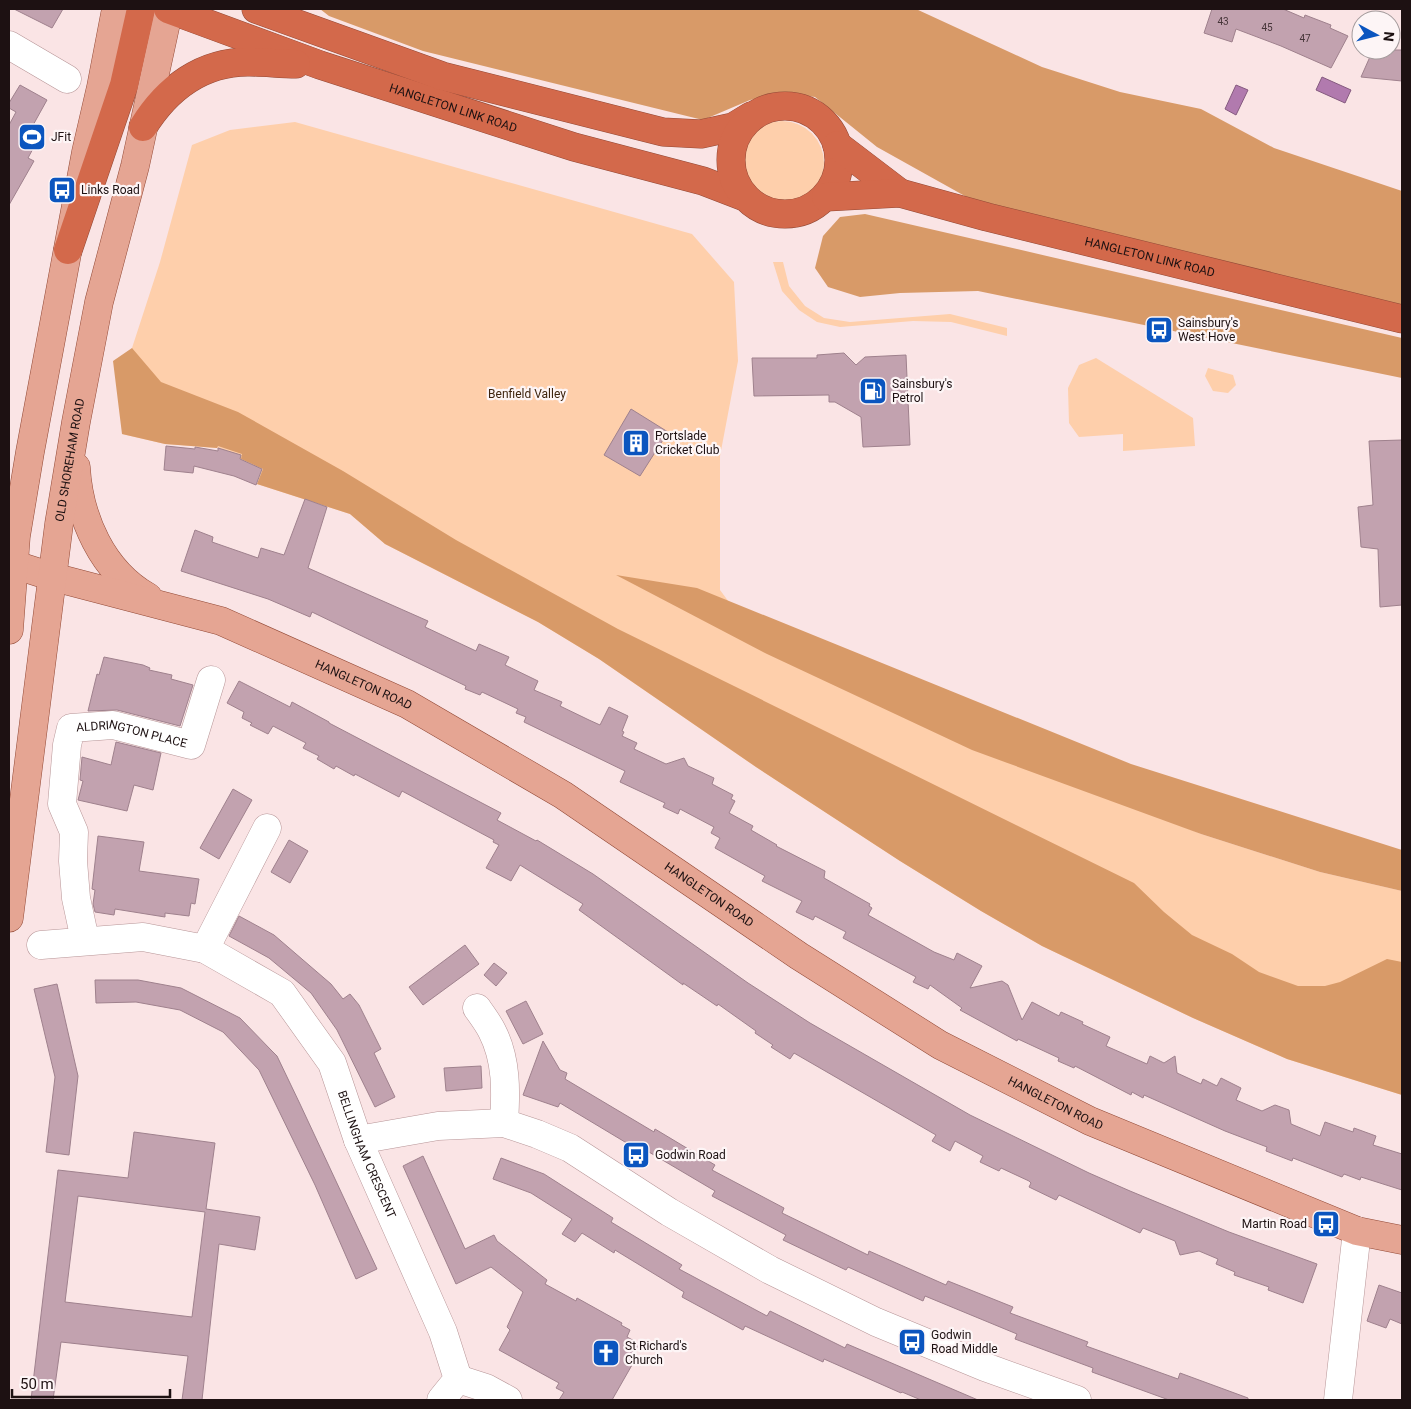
<svg xmlns="http://www.w3.org/2000/svg" width="1411" height="1409" font-family="Roboto,sans-serif">
	<rect width="100%" height="100%" fill="#fae4e5"/>
	<g fill="#fecfab">
		<circle cx="782" cy="163" r="42"/>
		<path d="M295 122 692 234 734 282 738 361 720 456V590L767 653 1201 834 1320 872 1402 891V1095L1287 1059 1193 1018 1042 946 981 911 900 861 756 767 599 659 538 622 385 544 350 514 257 484 261 472 238 462 240 457 217 448 165 444 122 434 132 348 160 262 192 145 230 130Z"/>
		<path d="M773 262H783L789 286 805 306 824 318 850 322 950 314 1007 328V336L951 322 913 321 840 327 817 322 799 310 782 291Z"/>
		<path d="M1096 358 1193 418 1195 446 1123 451V434L1079 437 1069 423 1068 388 1079 365Z"/>
		<path d="M1208 368 1233 375 1236 385 1228 393 1213 391 1205 376Z"/>
	</g>
	<g fill="#d89a68">
		<path d="M320 9H916L1042 67 1120 92 1201 109 1274 148 1402 191V306L972 200 877 147 815 97 786 93 750 100 703 120 423 51 329 16Z"/>
		<path d="M865 214 1402 338V378L978 291 900 293 860 297 828 287 815 268 823 236 840 217Z"/>
		<path d="M132 348 161 382 238 412 343 471 456 540 618 629 1134 883 1164 912 1192 935 1232 954 1259 972 1298 986H1325L1340 982 1387 959 1402 962V1095L1287 1059 1193 1018 1042 946 981 911 900 861 756 767 599 659 538 622 385 544 350 514 257 484 263 469 241 459 242 454 218 446 217 448 165 444 122 434 113 361Z"/>
		<path d="M616 575 697 588 1131 764 1402 850V891L1320 872 1201 834 972 750 767 654Z"/>
	</g>
	<g fill="#b17aae" stroke="#855a7f">
		<path d="M1322 77 1351 90 1345 103 1316 90Z"/>
		<path d="M1236 85 1248 90 1236 115 1225 109Z"/>
	</g>
	<g fill="#c2a2af" stroke="#9f818d" fill-rule="evenodd">
		<path d="M14 9H63L52 28Z"/>
		<path d="M1212 9H1283L1304 18 1305 15 1331 25 1330 28 1348 36 1331 68 1281 46 1236 29 1232 42 1204 33Z"/>
		<path d="M1373 50H1402V81L1361 77Z"/>
		<path d="M20 85 47 100 32 127 42 132 28 158 34 161 9 205V125L16 112 9 108V103Z"/>
		<path d="M844 353 856 365 865 357 906 355 910 445 863 447 861 417 835 402H829V395L754 396 752 358H817V355Z"/>
		<path d="M631 409 668 432 640 476 604 455Z"/>
		<path d="M1402 440V605L1380 607 1378 549 1361 547 1358 507 1373 505 1369 441Z"/>
		<path d="M166 446 195 449V447L218 451V448L241 455 240 459 262 469 256 485 234 476 194 466 193 473 164 470Z"/>
		<path d="M305 499 327 507 308 568 428 621 425 627 476 651 479 644 509 657 505 665 538 681 534 690 562 702 560 706 589 720 600 725 609 707 628 716 622 731 624 732 622 736 637 743 634 749 666 764 684 758 688 766 714 778 712 784 733 795 731 799 735 801 729 813 753 826 751 830 777 845 776 846 825 871 824 878 870 904 869 906 872 908 868 915 934 952 954 960 957 953 982 966 970 988 1002 981 1008 985 1022 1020 1032 1002 1059 1016 1061 1012 1083 1022 1082 1024 1110 1037 1106 1046 1147 1064 1150 1056 1164 1063 1175 1056 1177 1073 1201 1084 1203 1079 1217 1086 1221 1078 1241 1088 1236 1100 1262 1111 1275 1105 1289 1110 1291 1124 1320 1136 1325 1122 1353 1132 1354 1128 1376 1136 1373 1145 1402 1154V1190L1361 1177 1360 1180 1344 1174 1342 1177 1293 1158 1292 1161 1266 1151 1267 1147 1225 1131 1144 1095 1143 1098 1132 1092 1131 1095 1075 1066 1074 1068 1058 1061 1059 1058 1018 1039 1017 1041 960 1010 962 1008 930 985 928 989 913 982 916 977 843 938 846 932 815 916 813 920 796 912 802 901 762 881 765 876 715 848 720 838 711 833 714 827 680 809 678 814 663 807 665 803 620 782 625 771 524 722 526 717 516 713 518 709 482 692 480 695 465 689 466 686 312 612 310 617 268 599 181 571 195 530 213 537 212 542 258 558 261 548 284 555Z"/>
		<path d="M104 657 143 665 150 668 149 670 172 675 171 679 193 685 180 726 117 710 88 711 97 674 99 675Z"/>
		<path d="M239 681 290 707 292 702 329 722V723L501 813 497 820 536 841 537 840 593 874 748 983 810 1023 970 1115 1089 1173 1130 1191 1229 1232 1317 1264 1303 1303 1268 1290 1269 1287 1234 1275 1235 1272 1216 1264 1218 1259 1199 1251 1180 1255 1175 1241 1143 1228 1140 1233 1059 1195 1056 1200 1029 1187 1031 1183 1029 1181 1001 1168 999 1171 980 1162 983 1156 955 1141 950 1151 932 1141 936 1135 794 1053 790 1059 771 1047 773 1045 755 1033 756 1031 718 1004 717 1006 683 983V985L579 910 583 904 520 865 511 881 486 868 499 845 493 842 494 840 402 791 399 797 355 774 354 776 336 766 334 769 317 759 319 756 303 748 306 743 273 726 268 734 250 725 252 723 242 718 244 712 227 703Z"/>
		<path d="M116 742 161 753 153 790 134 785 127 811 78 800 83 781 80 780 82 757 111 765Z"/>
		<path d="M233 789 252 800 219 859 200 848Z"/>
		<path d="M98 836 144 842 139 871 199 879 195 904 191 903 189 916 165 913V917L115 909 114 915 95 912 93 904 95 890 92 889Z"/>
		<path d="M289 840 308 851 290 883 271 872Z"/>
		<path d="M239 916 274 935 331 984 343 999 350 994 359 1005 381 1049 374 1053 395 1097 375 1107 337 1030 311 993 269 958 229 936Z"/>
		<path d="M465 945 479 964 423 1005 409 987Z"/>
		<path d="M494 963 507 973 496 986 484 975Z"/>
		<path d="M95 980H138L181 988 240 1018 271 1050 277 1056 300 1104 377 1269 356 1279 315 1185 259 1070 223 1032 180 1010 136 1002 96 1003Z"/>
		<path d="M57 984 78 1076 69 1155 46 1152 55 1077 34 989Z"/>
		<path d="M526 1001 543 1034 523 1044 506 1011Z"/>
		<path d="M543 1041 560 1070 567 1073 565 1079 654 1132 655 1129 715 1165 712 1170 784 1208 782 1213 868 1255 869 1251 946 1285 948 1281 1013 1307 1010 1313 1088 1342 1086 1346 1178 1379 1180 1373 1248 1398V1400H1169L1092 1372 1093 1368 1015 1339 1017 1334 925 1296 923 1301 848 1267 846 1270 783 1240 786 1235 712 1196 715 1191 632 1142 630 1145 560 1103 558 1107 523 1095Z"/>
		<path d="M481 1066 482 1088 446 1091 444 1068Z"/>
		<path d="M134 1132 215 1143 206 1209 260 1217 255 1250 219 1244 202 1400H182L188 1356 61 1342 53 1400H31L58 1170 128 1178ZM78 1196 205 1212 192 1317 65 1302Z"/>
		<path d="M423 1156 465 1249 494 1235 497 1241 547 1280 545 1284 576 1301 577 1298 622 1323 621 1325 630 1330 627 1337 640 1344 630 1362 632 1365 612 1400H559L564 1392 556 1388 559 1383 499 1350 510 1330 507 1327 523 1292 491 1267 456 1284 403 1166Z"/>
		<path d="M501 1158 544 1174 613 1218 611 1222 682 1265 679 1269 767 1316 770 1311 845 1348 847 1344 978 1400H921L902 1392 901 1393 824 1359 823 1362 745 1326 743 1330 682 1297 684 1292 615 1250 614 1253 582 1233 575 1242 562 1234 572 1219 531 1193 493 1179Z"/>
		<path d="M1379 1285 1402 1293V1324L1390 1319 1386 1328 1367 1321Z"/>
	</g>
	<g fill="none" stroke-linecap="round" stroke-linejoin="round">
		<g stroke="#b79597" stroke-width="29">
			<g id="minor">
				<path d="M9 45 67 79"/>
				<path id="s1" d="M85 940 76 898 73 861 74 832 62 804 67 745 71 728 113 725 191 745 211 680"/>
				<path id="s2" d="M41 945 143 937 205 949 282 993 332 1063 358 1140 443 1332 458 1379 441 1400"/>
				<path d="M205 949 267 828"/>
				<path d="M477 1008C482 1015 488 1023 492 1031 507 1060 506 1092 504 1123"/>
				<path d="M358 1140 438 1126 504 1123 537 1134 570 1148 669 1212 770 1270 876 1322 985 1367 1077 1400"/>
				<path d="M458 1379 486 1388 508 1400"/>
				<path d="M1338 1400 1357 1231"/>
			</g>
		</g>
		<g stroke="#934a37" stroke-width="29">
			<g id="major">
				<path d="M76 467C79 518 102 571 148 597"/>
				<path id="s3" d="M9 563 53 577 221 621 407 704 563 795 799 956 940 1045 1090 1121 1357 1231 1402 1240"/>
				<path d="M9 630 16 536 30 452 86 152 101 87 116 9"/>
				<path id="s4" d="M9 918 59 524 76 422 99 302 135 166 169 9"/>
			</g>
		</g>
		<g stroke="#934a37" stroke-width="29">
			<g id="highway">
				<path id="s5" d="M168 9 320 65 574 147 703 181 742 196"/>
				<path d="M256 9 442 76 663 132 701 134 733 127 751 116"/>
				<circle cx="785" cy="160" r="54"/>
				<path d="M143 127C167 88 203 61 250 62 265 62 281 64 296 64"/>
				<path d="M837 145 900 193"/>
				<path id="s6" d="M826 197 900 193 987 217 1402 319"/>
				<path d="M68 250 124 85 141 9"/>
			</g>
		</g>
		<use href="#minor" stroke="#fff" stroke-width="28"/>
		<use href="#major" stroke="#e5a593" stroke-width="28"/>
		<use href="#highway" stroke="#d3694b" stroke-width="28"/>
	</g>
	<defs>
		<g id="stadium-square" transform="scale(1.4375)"><rect x="-9" y="-9" width="18" height="18" rx="4" fill="#0b55bf" stroke="#fdf5f6"/><path d="M0-5a6.5 5 0 1 0 0 10a6.5 5 0 1 0 0-10ZM-3.5-1.8h7v3.6h-7Z" fill="#fff"/></g>
		<g id="bus-square" transform="scale(1.4375)"><rect x="-9" y="-9" width="18" height="18" rx="4" fill="#0b55bf" stroke="#fdf5f6"/><path d="M-5-6H5V4H4V6H2V4H-2V6H-4V4H-5ZM-3.5-4V0h7V-4ZM-3.5 1.2v1.5H-2V1.2ZM2 1.2v1.5H3.5V1.2Z" fill="#fff"/></g>
		<g id="fuel-square" transform="scale(1.4375)"><rect x="-9" y="-9" width="18" height="18" rx="4" fill="#0b55bf" stroke="#fdf5f6"/><path d="M-5.5-6h7V0h2V4h1.3V-2.5L3-4.5l.8-.8L6-3V5H2.5V1h-1V6h-7ZM-4.2-4.7v3.2H.2V-4.7Z" fill="#fff"/></g>
		<g id="building-square" transform="scale(1.4375)"><rect x="-9" y="-9" width="18" height="18" rx="4" fill="#0b55bf" stroke="#fdf5f6"/><path d="M-4-6H4V6H1V3H-1V6H-4ZM-2.5-4.3h1.7v1.8h-1.7ZM.8-4.3h1.7v1.8H.8ZM-2.5-1h1.7V.8h-1.7ZM.8-1h1.7V.8H.8Z" fill="#fff"/></g>
		<g id="church-square" transform="scale(1.4375)"><rect x="-9" y="-9" width="18" height="18" rx="4" fill="#0b55bf" stroke="#fdf5f6"/><path d="M-1.2-6h2.4v3.5h3.3v2.4h-3.3V6h-2.4V-.1h-3.3v-2.4h3.3Z" fill="#fff"/></g>
	</defs>
	<g fill-rule="evenodd">
		<use href="#stadium-square" x="32" y="137"/>
		<use href="#bus-square" x="62" y="190"/>
		<use href="#bus-square" x="1159" y="330"/>
		<use href="#fuel-square" x="873" y="391"/>
		<use href="#building-square" x="636" y="443"/>
		<use href="#bus-square" x="636" y="1155"/>
		<use href="#bus-square" x="1326" y="1224"/>
		<use href="#bus-square" x="912" y="1342"/>
		<use href="#church-square" x="606" y="1353"/>
	</g>
	<g text-anchor="middle" dominant-baseline="central" stroke-width="4.5" stroke-linejoin="round" paint-order="stroke">
		<g font-size="10" fill="#463539">
			<text x="1223" y="21">43</text>
			<text x="1267" y="27">45</text>
			<text x="1305" y="38">47</text>
		</g>
		<g font-size="12" fill="#1d1112" stroke="#fdf5f6">
			<text stroke="none"><textPath href="#s5" startOffset="302">HANGLETON LINK ROAD</textPath></text>
			<text stroke="none"><textPath href="#s6" startOffset="332">HANGLETON LINK ROAD</textPath></text>
			<text stroke="none"><textPath href="#s4" startOffset="462">OLD SHOREHAM ROAD</textPath></text>
			<text stroke="none"><textPath href="#s3" startOffset="376">HANGLETON ROAD</textPath></text>
			<text stroke="none"><textPath href="#s1" startOffset="278">ALDRINGTON PLACE</textPath></text>
			<text stroke="none"><textPath href="#s3" startOffset="781">HANGLETON ROAD</textPath></text>
			<text stroke="none"><textPath href="#s3" startOffset="1186">HANGLETON ROAD</textPath></text>
			<text stroke="none"><textPath href="#s2" startOffset="438">BELLINGHAM CRESCENT</textPath></text>
		</g>
		<g font-size="12" fill="#1d1112" stroke="#fdf5f6" text-anchor="start">
			<text x="51" y="137">JFit</text>
			<text x="81" y="190">Links Road</text>
			<text x="1178" y="323">Sainsbury's<tspan x="1178" dy="14">West Hove</tspan></text>
			<text x="892" y="384">Sainsbury's<tspan x="892" dy="14">Petrol</tspan></text>
			<text x="655" y="436">Portslade<tspan x="655" dy="14">Cricket Club</tspan></text>
			<text x="655" y="1155">Godwin Road</text>
			<text x="1307" y="1224" text-anchor="end">Martin Road</text>
			<text x="931" y="1335">Godwin<tspan x="931" dy="14">Road Middle</tspan></text>
			<text x="625" y="1346">St Richard's<tspan x="625" dy="14">Church</tspan></text>
		</g>
		<g font-size="12" fill="#3f250f" stroke="#fdf5f6">
			<text x="527" y="394">Benfield Valley</text>
		</g>
	</g>
	<rect width="1411" height="1409" fill="none" stroke="#1d1112" stroke-width="20"/>
	<g transform="translate(1376 35) rotate(97)"><circle r="24" fill="#fdf5f6" stroke="#a39a9b"/>
	<path d="M0-4L9 19L0 12L-9 19Z" fill="#0b55bf"/>
	<text y="-8" font-size="14" font-weight="bold" text-anchor="middle" fill="#1d1112">N</text>
	</g>
	<path d="M12 1389v8h158v-8" fill="none" stroke="#1d1112" stroke-width="2.5"/>
	<text x="20" y="1389" font-size="15" fill="#1d1112" stroke="#fdf5f6" stroke-width="4" paint-order="stroke">50 m</text>
</svg>
